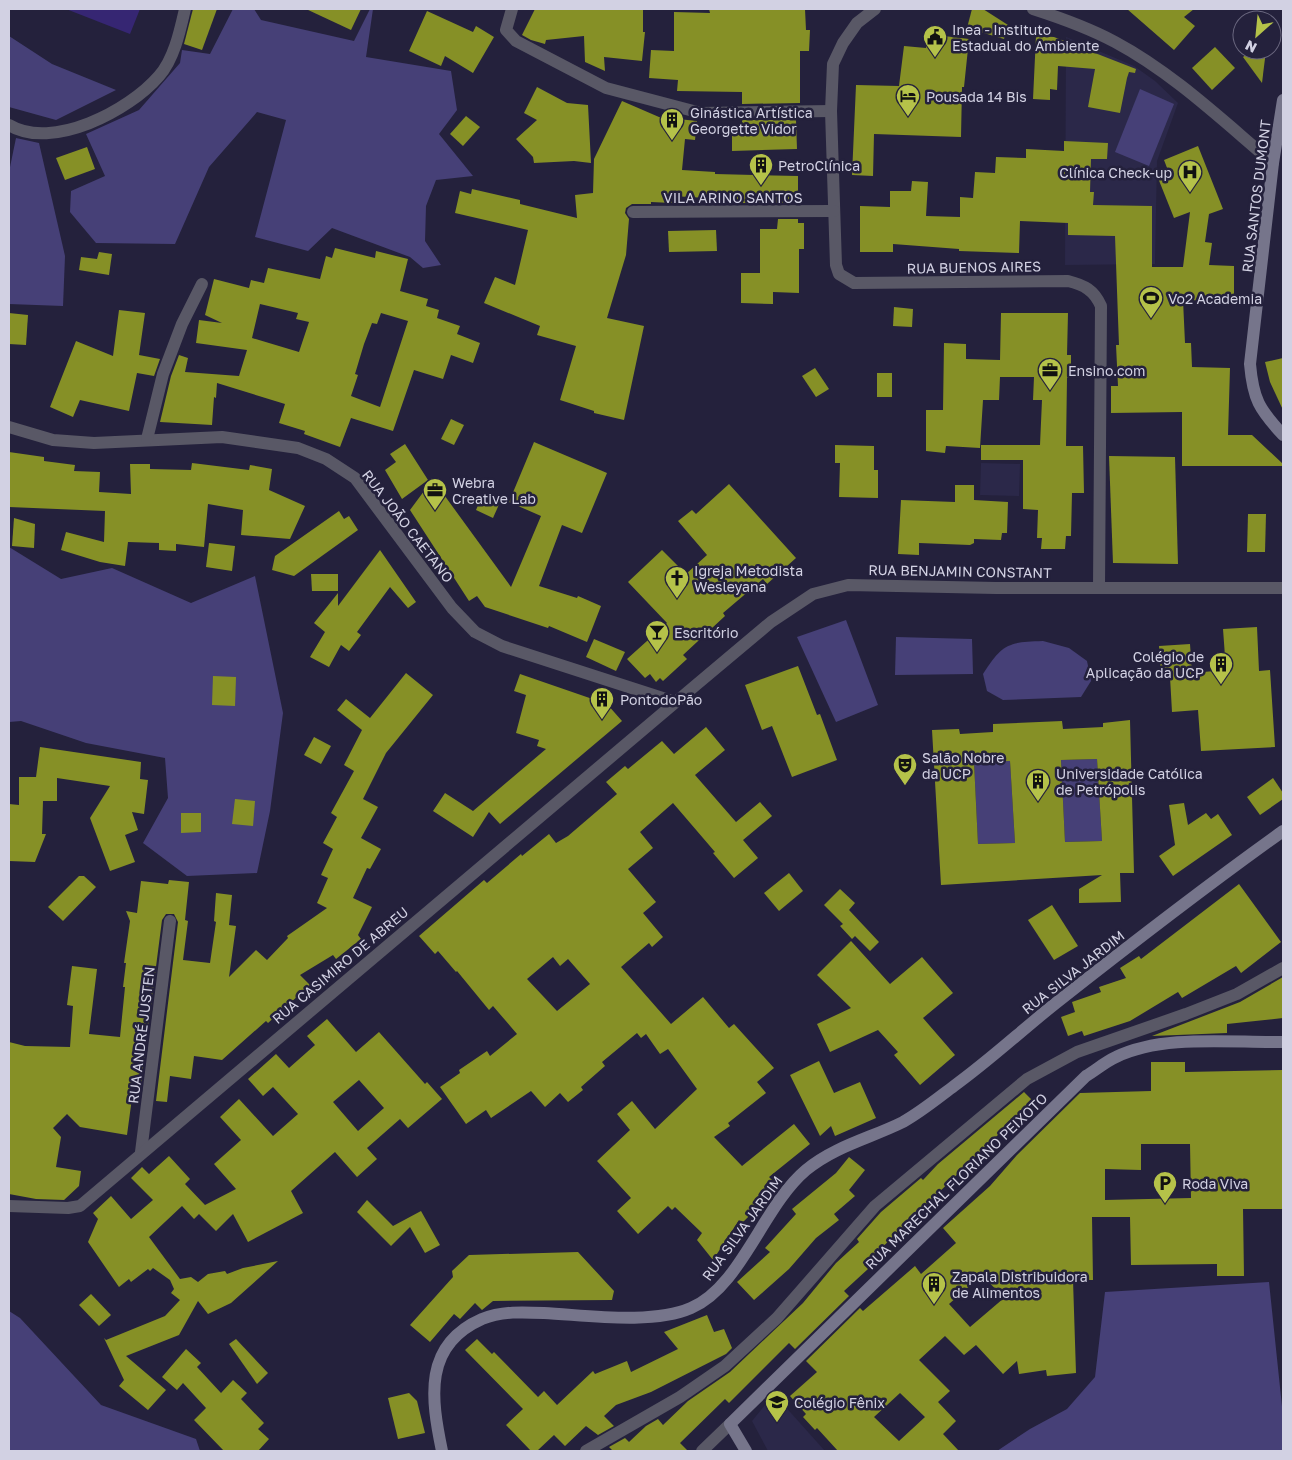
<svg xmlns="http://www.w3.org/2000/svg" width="1292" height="1460" font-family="'Golos Text',sans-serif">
	<rect width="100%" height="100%" fill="#24213c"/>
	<g fill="#2b2849">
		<path d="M1066 37 1134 66 1155 81 1178 103 1157 161 1155 264 1065 265Z"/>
		<path d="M981 463 1020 464 1019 496 980 495Z"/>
		<path d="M774 1394 825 1451H768L752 1421Z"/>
	</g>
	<g fill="#464077">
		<path d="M233 9H254L261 20 354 41 370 9H373L366 57 451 71 457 110 439 134 473 176 436 180 426 206 425 241 441 265 423 268 410 257 332 228 308 251 255 237 286 120 257 112 209 167 175 244 96 243 70 212 71 191 105 176 86 134 139 110 180 63 182 50 210 54Z"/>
		<path d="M9 36 52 64 116 90 56 120 9 107Z"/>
		<path d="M1140 89 1174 104 1149 166 1115 152Z"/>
		<path d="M16 138 39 143 65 256 63 306 9 304V172Z"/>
		<path d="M9 547 61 579 112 568 191 603 255 576 283 713 270 811 257 873 187 876 143 843 168 798 165 758 86 743 21 721 9 722Z"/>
		<path d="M846 620 878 705 836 722 797 637Z"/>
		<path d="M896 637 972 639 973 674 895 675Z"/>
		<path d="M1043 641 1069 648 1087 661 1091 681 1081 697 1003 700 987 691 983 674C1002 644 1008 642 1043 641Z"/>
		<path d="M1097 759 1102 841 1065 842 1061 760Z"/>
		<path d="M1010 761 1015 843 978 844 974 762Z"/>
		<path d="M1269 1282 1283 1416V1451H997L1030 1429 1067 1409 1095 1377 1105 1292Z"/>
		<path d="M9 1311 20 1318 101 1405 196 1439 200 1451H9Z"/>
	</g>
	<path fill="#362673" d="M66 9H140L130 34Z"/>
	<g fill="#869026" fill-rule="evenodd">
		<path d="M193 9H217L202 50 184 44Z"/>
		<path d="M306 9H361L351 30Z"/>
		<path d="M535 9H643V32H645L642 61 604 57 605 71 585 62 584 36 546 40 545 44 531 40 522 35Z"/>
		<path d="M709 9H805L806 30H810L809 51H800V103L742 104V92L677 91 678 80 649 78 651 50 674 51V12L710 13Z"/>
		<path d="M972 9H983L1008 25 1004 39 967 28Z"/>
		<path d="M1127 9H1194L1184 17 1195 26 1174 50Z"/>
		<path d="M427 11 473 32 476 26 494 37 473 73 445 56 441 66 409 51Z"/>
		<path d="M927 34 969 39 964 87H962L961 137 874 134 873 176 852 175 856 85 899 86 904 46 926 48Z"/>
		<path d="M1036 36 1054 37 1136 69 1135 73 1129 72 1127 78 1120 113 1088 107 1095 69 1058 66 1057 90 1050 89V100L1033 99Z"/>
		<path d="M1215 47 1235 68 1212 90 1192 68Z"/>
		<path d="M1252 50H1266L1262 83 1243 57Z"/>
		<path d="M537 87 567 103 588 105 591 163 574 161 534 163 533 157 516 139 537 120 524 113Z"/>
		<path d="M622 101 659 117 697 121 695 140 685 139 682 170 715 172V174L798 176V203H724V199L672 196V203L651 202V204H632L626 208 625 213 629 219 626 255 607 318 644 326 624 420 594 413V411L560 400 576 346 537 335 540 326 484 303 495 277 515 285 528 230 455 213 460 191 471 194 472 189 520 200V204L577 218 575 195 593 193 594 159Z"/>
		<path d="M466 116 480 127 463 146 450 134Z"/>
		<path d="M742 120H796L797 149 732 151V125H742Z"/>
		<path d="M1064 141 1108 143 1107 159H1091L1090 192H1094L1093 205 1152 206V267H1183L1190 212 1174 218 1158 178 1169 173 1164 160 1198 146 1223 209 1209 214 1205 242 1212 243 1209 265 1234 266V301L1183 300 1185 343H1191L1192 367 1230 368 1228 435H1252L1283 464V466H1182V412L1111 413V386H1118L1116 345H1119L1115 236 1068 235V223L1020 221 1019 253 959 251V249L893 244V252H860V206L890 207V191H911L912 181 928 182 926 216 960 217V197L973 198 975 172 995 173 996 157 1026 158V149L1064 151Z"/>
		<path d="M87 147 95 169 65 180 56 158Z"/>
		<path d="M778 219H798V223H804V249H799V293L773 292V304L741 303V273H760V229H777Z"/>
		<path d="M716 230 717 251 669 252 668 231Z"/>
		<path d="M335 248 375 258 376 251 408 259 400 291 428 299 426 306 439 310 437 318 460 326 457 334 480 343 473 363 451 355 443 379 414 370 393 431 351 418 340 447 304 434 305 431 279 423 285 404 217 383 216 398 214 397 212 425 160 422 171 376 179 355 188 358 185 372 239 376 247 350 196 343 199 320 222 323 205 315 214 279 249 288 251 280 264 283 268 268 320 279 326 256 332 258ZM260 304 298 313 296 319 309 322 299 352 252 338ZM381 313 408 321 380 407 351 396 358 375 355 374 364 344 372 323 377 324Z"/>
		<path d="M99 252 112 254 109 275 79 270 81 257 97 259Z"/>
		<path d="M894 307 913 309 912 327 893 326Z"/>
		<path d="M119 310 145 313 139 355 160 359 154 376 137 373 129 411 80 400 73 417 50 407 76 341 113 356Z"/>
		<path d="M9 313 28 315 26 345 9 344Z"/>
		<path d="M1001 313H1068L1067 355H1071V378H1067L1066 446H1083L1084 493H1072L1071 536H1066L1065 549H1041L1042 538H1037L1038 510 1023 509V460H981V445H1040L1042 400H1033L1034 377H1000L999 400H983L980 448 946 446 945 453 926 451V410H943L944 343 966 344V359L1000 360Z"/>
		<path d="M1283 358V410L1270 382 1265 362Z"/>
		<path d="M815 368 829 389 816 397 802 376Z"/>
		<rect x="877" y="373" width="15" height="24"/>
		<path d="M451 419 464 425 454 445 441 439Z"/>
		<path d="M534 442 607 473 582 533 562 525 539 586 577 598 578 596 601 606 587 642 549 626 548 628 485 607 477 596 469 601 410 510 430 483 438 495 442 492 511 587 541 516 509 502Z"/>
		<path d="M405 444 428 480 402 499 385 470 396 462 390 454Z"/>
		<path d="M835 445 874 446V470H878V498L839 497 840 463H835Z"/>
		<path d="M9 452 44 457V461L75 465 74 471 100 472 99 492 131 494 130 464H150V469L191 470 192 463 249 470 250 465 272 469 269 490 305 506 290 539 241 535 243 510 208 504 204 547 176 544V551L159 550V543L128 542 125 566 100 562 61 550 66 532 104 542 105 511 9 507Z"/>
		<path d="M1109 456 1175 457 1178 564 1113 563Z"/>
		<path d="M729 484 796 558 767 584 763 579 723 613 725 616 683 655 687 659 663 681 660 678 656 682 650 674 645 678 627 659 667 623 628 582 662 550 686 574 707 555 678 521 692 510 696 514Z"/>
		<path d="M955 485H974V500L1008 502 1007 533H1002L1001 540 974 539V543L970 545 919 543V555L898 554 901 500 955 502Z"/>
		<path d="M484 492 501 500 493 518 476 510Z"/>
		<path d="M339 511 344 519 349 516 358 530 294 576 272 570 275 556Z"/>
		<path d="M1248 514H1266L1265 552H1247Z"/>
		<path d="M14 518 35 524 34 548 12 546Z"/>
		<path d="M209 543 235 546 232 571 206 567Z"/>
		<path d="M380 550 416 602 408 608 390 587 357 632 361 635 349 651 341 645 329 667 310 657 325 632 314 623 338 593V606Z"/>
		<path d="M311 574H338V591H312Z"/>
		<path d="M1257 627 1259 671 1270 670 1275 747 1201 751 1198 710 1172 712 1170 677H1161L1159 646 1190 644 1192 673 1226 670 1223 629Z"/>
		<path d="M594 639 625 652 616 671 586 657Z"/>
		<path d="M798 666 817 715 820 714 837 760 792 777 772 726 762 730 745 685Z"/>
		<path d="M406 673 433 695 386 753 363 799 378 807 361 838 381 849 370 869 367 868 353 898 372 907 358 935 361 939 336 959 333 955 300 975 310 985 268 1023 266 1021 222 1060 194 1056 191 1079 170 1076 167 1102 156 1101 178 922 174 914H166L162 920 139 1099 132 1098 127 1135 80 1127 67 1114 53 1128 61 1137 56 1167 81 1171 79 1186 64 1200 36 1199 9 1194V1042L25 1046 70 1047 73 1006 67 1005 72 966 97 969 89 1034 120 1037 125 987H123L126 963H124L130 921 126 911 137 913 141 881 168 884 169 880 189 882 185 920 188 921 183 960 210 963 216 922 214 921 216 893 232 895 229 925 236 926 229 977 256 950 267 960 288 938 287 936 327 908 317 903 328 878 321 875 333 849 323 843 337 817 331 813 354 771 344 765 362 730 337 710 346 699 370 718Z"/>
		<path d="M520 674 607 704 622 721 500 824 489 812 473 837 433 811 445 793 473 811 546 749 537 746 539 740 516 733 526 695 514 691Z"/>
		<path d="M213 676 236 677 235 706 212 705Z"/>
		<path d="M1130 720 1134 873H1120L1121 902 1079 903V889L1102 875 941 885 932 730 959 729 960 734 993 732V724L1062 721 1063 729 1103 727V723ZM1097 759 1102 841 1065 842 1061 760ZM1010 761 1015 843 978 844 974 762Z"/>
		<path d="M706 727 725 750 695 775 736 822 760 802 772 816 743 840 758 858 734 878 713 853 715 852 673 803 640 832 653 848 628 869 656 902 643 913 663 937 652 947 649 943 621 967 671 1024 703 997 729 1028 734 1024 774 1068 757 1082 766 1093 728 1123 730 1126 714 1137 742 1166 794 1124 810 1144 769 1177 779 1187 742 1223 739 1220 713 1260 697 1240 702 1233 675 1207 672 1210 668 1206 638 1234 617 1211 631 1198 597 1161 630 1130 617 1114 632 1101 655 1129 697 1089 668 1049 660 1054 646 1034 641 1038 637 1033 602 1062 605 1066 581 1087 583 1090 568 1102 560 1093 545 1107 531 1091 491 1118 486 1110 466 1124 440 1087 460 1073 459 1070 487 1051 490 1056 517 1034 493 1006 489 1010 457 971 456 972 438 951 435 954 419 936 484 880 487 883 521 854 522 856 549 834 556 843 568 836 617 794 606 782 625 766 628 769 662 741 674 754ZM553 957 560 966 568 959 590 984 557 1011 527 979Z"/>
		<path d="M314 737 331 746 321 764 304 755Z"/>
		<path d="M40 747 141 762 140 779 148 780 144 814 132 812 138 830 125 835 135 862 110 871 90 818 110 786 57 778V801H43L42 834H46L35 862 9 861V804L19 805V777H36Z"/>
		<path d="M1273 778 1283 793V799L1260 815 1247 797Z"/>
		<path d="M235 799 255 801 253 826 232 824Z"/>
		<path d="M1184 803 1188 825 1206 813 1211 819 1218 814 1232 835 1173 876 1159 856 1175 845 1169 805Z"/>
		<path d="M181 813H201V832L181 833Z"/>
		<path d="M789 873 803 891 779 911 764 893Z"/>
		<path d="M79 876H84L96 887 63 921 48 907Z"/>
		<path d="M1239 884 1281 942 1241 973 1236 966 1182 998 1178 992 1130 1021 1084 1036 1082 1031 1068 1036 1061 1017 1075 1012 1072 1002 1101 992 1099 987 1126 978 1120 968 1139 956 1141 959Z"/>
		<path d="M840 889 855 903 849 910 879 942 870 951 855 936 852 939 840 926 843 924 824 905Z"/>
		<path d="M1052 905 1078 946 1054 960 1028 920Z"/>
		<path d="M851 941 890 984 922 957 953 993 923 1018 955 1055 920 1085 894 1055 898 1052 878 1030 830 1052 817 1024 851 1008 817 975Z"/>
		<path d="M1283 977V1018L1227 1024V1033L1152 1036 1240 1002Z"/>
		<path d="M327 1019 356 1052 379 1032 425 1084 427 1082 442 1099 408 1128 400 1119 367 1148 377 1159 357 1177 335 1152 291 1191 303 1213 248 1242 233 1214 216 1231 199 1214 194 1219 182 1206 149 1237 180 1279 191 1277 198 1282 208 1274 225 1271 227 1274 243 1268 278 1261 231 1303 208 1314 198 1301 179 1335 126 1356 166 1390 148 1410 119 1386 124 1380 104 1338 106 1340 165 1316 180 1300 171 1293 174 1289 170 1280 153 1268 150 1271 148 1269 131 1282 129 1279 119 1287 88 1242 98 1219 93 1213 111 1196 131 1219 153 1200 131 1178 142 1167 149 1174 169 1156 190 1179 185 1184 205 1205 236 1189 214 1164 241 1140 220 1117 239 1099 273 1136 298 1114 273 1087 263 1096 248 1079 276 1054 289 1068 315 1045 307 1036ZM359 1080 384 1108 358 1131 333 1102Z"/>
		<path d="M819 1061 834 1093 860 1082 876 1118 835 1136 831 1126 820 1136 790 1075Z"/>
		<path d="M1151 1062H1185V1072L1283 1070V1209H1243L1244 1276H1217V1264L1131 1265 1130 1217H1092L1093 1280H1073L1076 1373 1047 1376 1046 1370 1019 1374 1017 1361 1003 1374 976 1345 964 1355 945 1336 919 1360 950 1391 938 1402 956 1421 943 1434 959 1451H838L817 1428 815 1430 803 1417 806 1414 790 1396 817 1372 806 1361 860 1308 863 1311 915 1266 921 1274 956 1243 943 1228 990 1186 1017 1155 1080 1093 1151 1091ZM1141 1144H1190L1191 1198 1105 1200V1169L1141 1170ZM982 1275 1004 1298 970 1327 949 1304ZM900 1393 925 1417 899 1441 874 1417Z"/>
		<path d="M1024 1092 1033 1101 864 1265 868 1269 844 1291 849 1296 795 1349 789 1343 729 1403 725 1399 680 1443 688 1451H613L609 1447 625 1438 629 1442 646 1426 658 1419 663 1425 688 1401 730 1372 803 1303 836 1263 859 1242 857 1239 881 1212 921 1178 923 1180 938 1164Z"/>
		<path d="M849 1157 865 1170 849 1190 855 1196 834 1214 839 1220 816 1238 789 1269 754 1300 737 1282 770 1252 765 1248 796 1214 792 1209 836 1173Z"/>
		<path d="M367 1200 393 1226 421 1211 440 1245 425 1253 410 1227 391 1246 357 1212Z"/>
		<path d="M578 1252 614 1291 612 1300 493 1301 482 1310 475 1303 460 1319 454 1314 430 1342 410 1325 453 1277 452 1271 469 1255Z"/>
		<path d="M91 1294 111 1315 99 1326 79 1305Z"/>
		<path d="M707 1315 714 1332 724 1329 732 1348 726 1354 651 1392 616 1405 604 1416 614 1426 598 1435 586 1426 565 1446 554 1435 537 1451H531L506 1425 523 1409 465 1350 477 1339 492 1354 494 1352 538 1397 544 1391 557 1405 593 1371 595 1374 627 1361 631 1372 678 1349 664 1332Z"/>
		<path d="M236 1339 268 1373 257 1384 229 1344Z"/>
		<path d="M186 1349 201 1363 197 1367 221 1393 233 1380 247 1393 241 1399 264 1423 258 1429 269 1439 258 1451H224L194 1420 206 1408 183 1383 177 1390 162 1377Z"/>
		<path d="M409 1393 417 1401 425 1433 398 1439 388 1398Z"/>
	</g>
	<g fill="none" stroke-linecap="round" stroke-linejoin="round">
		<g stroke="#595866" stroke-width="12">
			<path d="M512 9 506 30 516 41 606 88 701 113 831 111"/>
			<path d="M875 9 857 23 843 43 833 64 831 111 836 265 839 274 854 283 1068 281C1084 285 1094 290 1101 306L1099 587"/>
			<path d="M1033 9C1061 18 1089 28 1115 42 1173 73 1223 121 1273 163"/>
			<path d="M9 125C52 151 129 111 159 76 174 59 180 31 185 9"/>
			<path d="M633 212 834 211"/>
			<path d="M9 427 53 440 94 443 222 437 298 448 326 459 355 478 452 608 475 632 502 646 675 702"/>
			<path d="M147 439 163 374 182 324 202 284"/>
			<path d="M141 1152 170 921"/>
			<path d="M9 1206 68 1208 80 1206 696 685 771 622 813 594 848 585 996 588H1283"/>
			<path d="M586 1451 680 1397 725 1366 777 1318 875 1206 1027 1079 1077 1052 1186 1014 1237 994 1283 968"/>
			<path d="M702 1451 730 1424"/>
		</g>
		<g stroke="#76758b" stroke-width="12">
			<path d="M1283 100 1273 163 1250 364C1253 399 1259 409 1283 435"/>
			<path d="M442 1451C431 1398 423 1345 482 1319 502 1311 523 1312 544 1313 586 1315 652 1325 691 1308 741 1287 763 1206 806 1170 835 1146 871 1138 903 1122 921 1112 938 1098 954 1086 990 1060 1022 1030 1056 1003 1131 944 1206 886 1283 831"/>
			<path d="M746 1451 730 1424 1086 1076C1096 1070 1105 1062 1116 1057 1163 1034 1232 1043 1283 1042"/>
		</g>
	</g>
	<defs>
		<g id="civic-pin" transform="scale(1.25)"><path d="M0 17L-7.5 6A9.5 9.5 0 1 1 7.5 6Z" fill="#b5c249" stroke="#24213c"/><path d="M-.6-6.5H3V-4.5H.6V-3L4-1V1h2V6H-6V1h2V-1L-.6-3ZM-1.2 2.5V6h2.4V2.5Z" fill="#111"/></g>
		<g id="hotel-pin" transform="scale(1.25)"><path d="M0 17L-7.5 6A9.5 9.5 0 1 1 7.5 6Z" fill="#b5c249" stroke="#24213c"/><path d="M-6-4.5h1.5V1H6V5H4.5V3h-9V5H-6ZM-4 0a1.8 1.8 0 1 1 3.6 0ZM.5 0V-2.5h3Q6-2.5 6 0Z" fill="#111"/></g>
		<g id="building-pin" transform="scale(1.25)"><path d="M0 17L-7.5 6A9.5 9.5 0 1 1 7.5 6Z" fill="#b5c249" stroke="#24213c"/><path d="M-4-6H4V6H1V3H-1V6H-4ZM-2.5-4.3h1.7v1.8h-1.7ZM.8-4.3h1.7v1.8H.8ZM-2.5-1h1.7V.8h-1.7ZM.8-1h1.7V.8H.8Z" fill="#111"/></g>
		<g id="hospital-pin" transform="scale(1.25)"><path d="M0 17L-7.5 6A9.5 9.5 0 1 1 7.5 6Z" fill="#b5c249" stroke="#24213c"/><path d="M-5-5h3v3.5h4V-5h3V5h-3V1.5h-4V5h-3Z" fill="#111"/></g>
		<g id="stadium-pin" transform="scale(1.25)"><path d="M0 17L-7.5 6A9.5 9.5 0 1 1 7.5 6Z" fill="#b5c249" stroke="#24213c"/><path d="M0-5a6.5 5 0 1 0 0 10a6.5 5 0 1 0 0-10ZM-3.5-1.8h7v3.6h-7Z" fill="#111"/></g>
		<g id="office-pin" transform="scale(1.25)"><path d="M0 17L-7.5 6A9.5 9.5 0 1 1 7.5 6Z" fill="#b5c249" stroke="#24213c"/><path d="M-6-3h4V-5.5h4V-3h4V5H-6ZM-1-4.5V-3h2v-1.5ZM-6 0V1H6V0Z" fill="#111"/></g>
		<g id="church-pin" transform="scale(1.25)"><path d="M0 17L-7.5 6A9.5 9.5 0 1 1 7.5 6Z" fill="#b5c249" stroke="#24213c"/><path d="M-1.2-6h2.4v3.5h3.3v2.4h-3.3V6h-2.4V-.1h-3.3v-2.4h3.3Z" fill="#111"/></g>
		<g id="bar-pin" transform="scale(1.25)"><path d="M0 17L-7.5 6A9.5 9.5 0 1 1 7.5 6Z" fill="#b5c249" stroke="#24213c"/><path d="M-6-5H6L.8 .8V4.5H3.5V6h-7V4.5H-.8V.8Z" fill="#111"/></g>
		<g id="theatre-pin" transform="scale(1.25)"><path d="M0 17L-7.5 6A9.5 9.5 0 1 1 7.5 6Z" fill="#b5c249" stroke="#24213c"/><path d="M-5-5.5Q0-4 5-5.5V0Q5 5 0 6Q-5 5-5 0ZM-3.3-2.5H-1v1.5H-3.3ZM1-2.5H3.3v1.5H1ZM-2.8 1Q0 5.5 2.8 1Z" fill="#111"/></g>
		<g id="parking-pin" transform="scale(1.25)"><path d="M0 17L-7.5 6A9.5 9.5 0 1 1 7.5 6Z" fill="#b5c249" stroke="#24213c"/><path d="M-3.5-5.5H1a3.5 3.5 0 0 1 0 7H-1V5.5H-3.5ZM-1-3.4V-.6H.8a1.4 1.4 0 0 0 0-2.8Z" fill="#111"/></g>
		<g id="school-pin" transform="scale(1.25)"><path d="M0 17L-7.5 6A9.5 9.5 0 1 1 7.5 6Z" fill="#b5c249" stroke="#24213c"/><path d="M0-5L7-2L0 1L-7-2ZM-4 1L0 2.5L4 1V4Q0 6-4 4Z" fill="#111"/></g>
	</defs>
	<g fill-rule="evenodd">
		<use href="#civic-pin" x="935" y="37"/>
		<use href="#hotel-pin" x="908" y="96"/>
		<use href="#building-pin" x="672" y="120"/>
		<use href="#building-pin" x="761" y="165"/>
		<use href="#hospital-pin" x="1190" y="172"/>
		<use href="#stadium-pin" x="1151" y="298"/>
		<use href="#office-pin" x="1050" y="370"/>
		<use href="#office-pin" x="435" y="490"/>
		<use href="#church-pin" x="677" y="578"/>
		<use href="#bar-pin" x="657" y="632"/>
		<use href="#building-pin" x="1221" y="664"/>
		<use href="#building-pin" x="602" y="699"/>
		<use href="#theatre-pin" x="905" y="765"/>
		<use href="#building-pin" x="1038" y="781"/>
		<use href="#parking-pin" x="1165" y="1183"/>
		<use href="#building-pin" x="934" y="1284"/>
		<use href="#school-pin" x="777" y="1402"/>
	</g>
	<g text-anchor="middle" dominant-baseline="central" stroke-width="5" stroke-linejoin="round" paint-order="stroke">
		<g font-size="14" fill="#d2d1e3" stroke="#24213c" text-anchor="start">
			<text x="952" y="29">Inea - Instituto<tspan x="952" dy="16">Estadual do Ambiente</tspan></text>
			<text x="926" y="96">Pousada 14 Bis</text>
			<text x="690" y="112">Ginástica Artística<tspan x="690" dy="16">Georgette Vidor</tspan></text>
			<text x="778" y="165">PetroClínica</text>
			<text x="1172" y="172" text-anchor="end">Clínica Check-up</text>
			<text x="1168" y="298">Vo2 Academia</text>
			<text x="1068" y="370">Ensino.com</text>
			<text x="452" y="482">Webra<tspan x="452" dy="16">Creative Lab</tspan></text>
			<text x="694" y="570">Igreja Metodista<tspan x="694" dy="16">Wesleyana</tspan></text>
			<text x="674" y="632">Escritório</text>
			<text x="1204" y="656" text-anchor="end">Colégio de<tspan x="1204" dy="16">Aplicação da UCP</tspan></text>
			<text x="620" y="699">PontodoPão</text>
			<text x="922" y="757">Salão Nobre<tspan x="922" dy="16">da UCP</tspan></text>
			<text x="1056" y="773">Universidade Católica<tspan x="1056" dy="16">de Petrópolis</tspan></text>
			<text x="1182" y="1183">Roda Viva</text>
			<text x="952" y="1276">Zapala Distribuidora<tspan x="952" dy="16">de Alimentos</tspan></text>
			<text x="794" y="1402">Colégio Fênix</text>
		</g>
		<g font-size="14" fill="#d2d1e3" stroke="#24213c">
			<text transform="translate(1256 196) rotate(-83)">RUA SANTOS DUMONT</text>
			<text x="733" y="197">VILA ARINO SANTOS</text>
			<text transform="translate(974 267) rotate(-1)">RUA BUENOS AIRES</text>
			<text transform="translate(408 526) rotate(52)">RUA JOÃO CAETANO</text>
			<text transform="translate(960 571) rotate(1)">RUA BENJAMIN CONSTANT</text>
			<text transform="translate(340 965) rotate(-40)">RUA CASIMIRO DE ABREU</text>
			<text transform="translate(1073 972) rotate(-38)">RUA SILVA JARDIM</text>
			<text transform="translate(141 1035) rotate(-83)">RUA ANDRÉ JUSTEN</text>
			<text transform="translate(956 1181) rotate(-44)">RUA MARECHAL FLORIANO PEIXOTO</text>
			<text transform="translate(742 1228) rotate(-54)">RUA SILVA JARDIM</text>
		</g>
	</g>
	<rect width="1292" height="1460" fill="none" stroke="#d2d1e3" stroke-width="20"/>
	<g transform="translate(1257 35) rotate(207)"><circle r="24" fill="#24213c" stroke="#6a677f"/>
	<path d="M0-4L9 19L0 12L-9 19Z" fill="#b5c249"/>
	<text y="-8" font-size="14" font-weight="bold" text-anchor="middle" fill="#d2d1e3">N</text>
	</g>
</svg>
